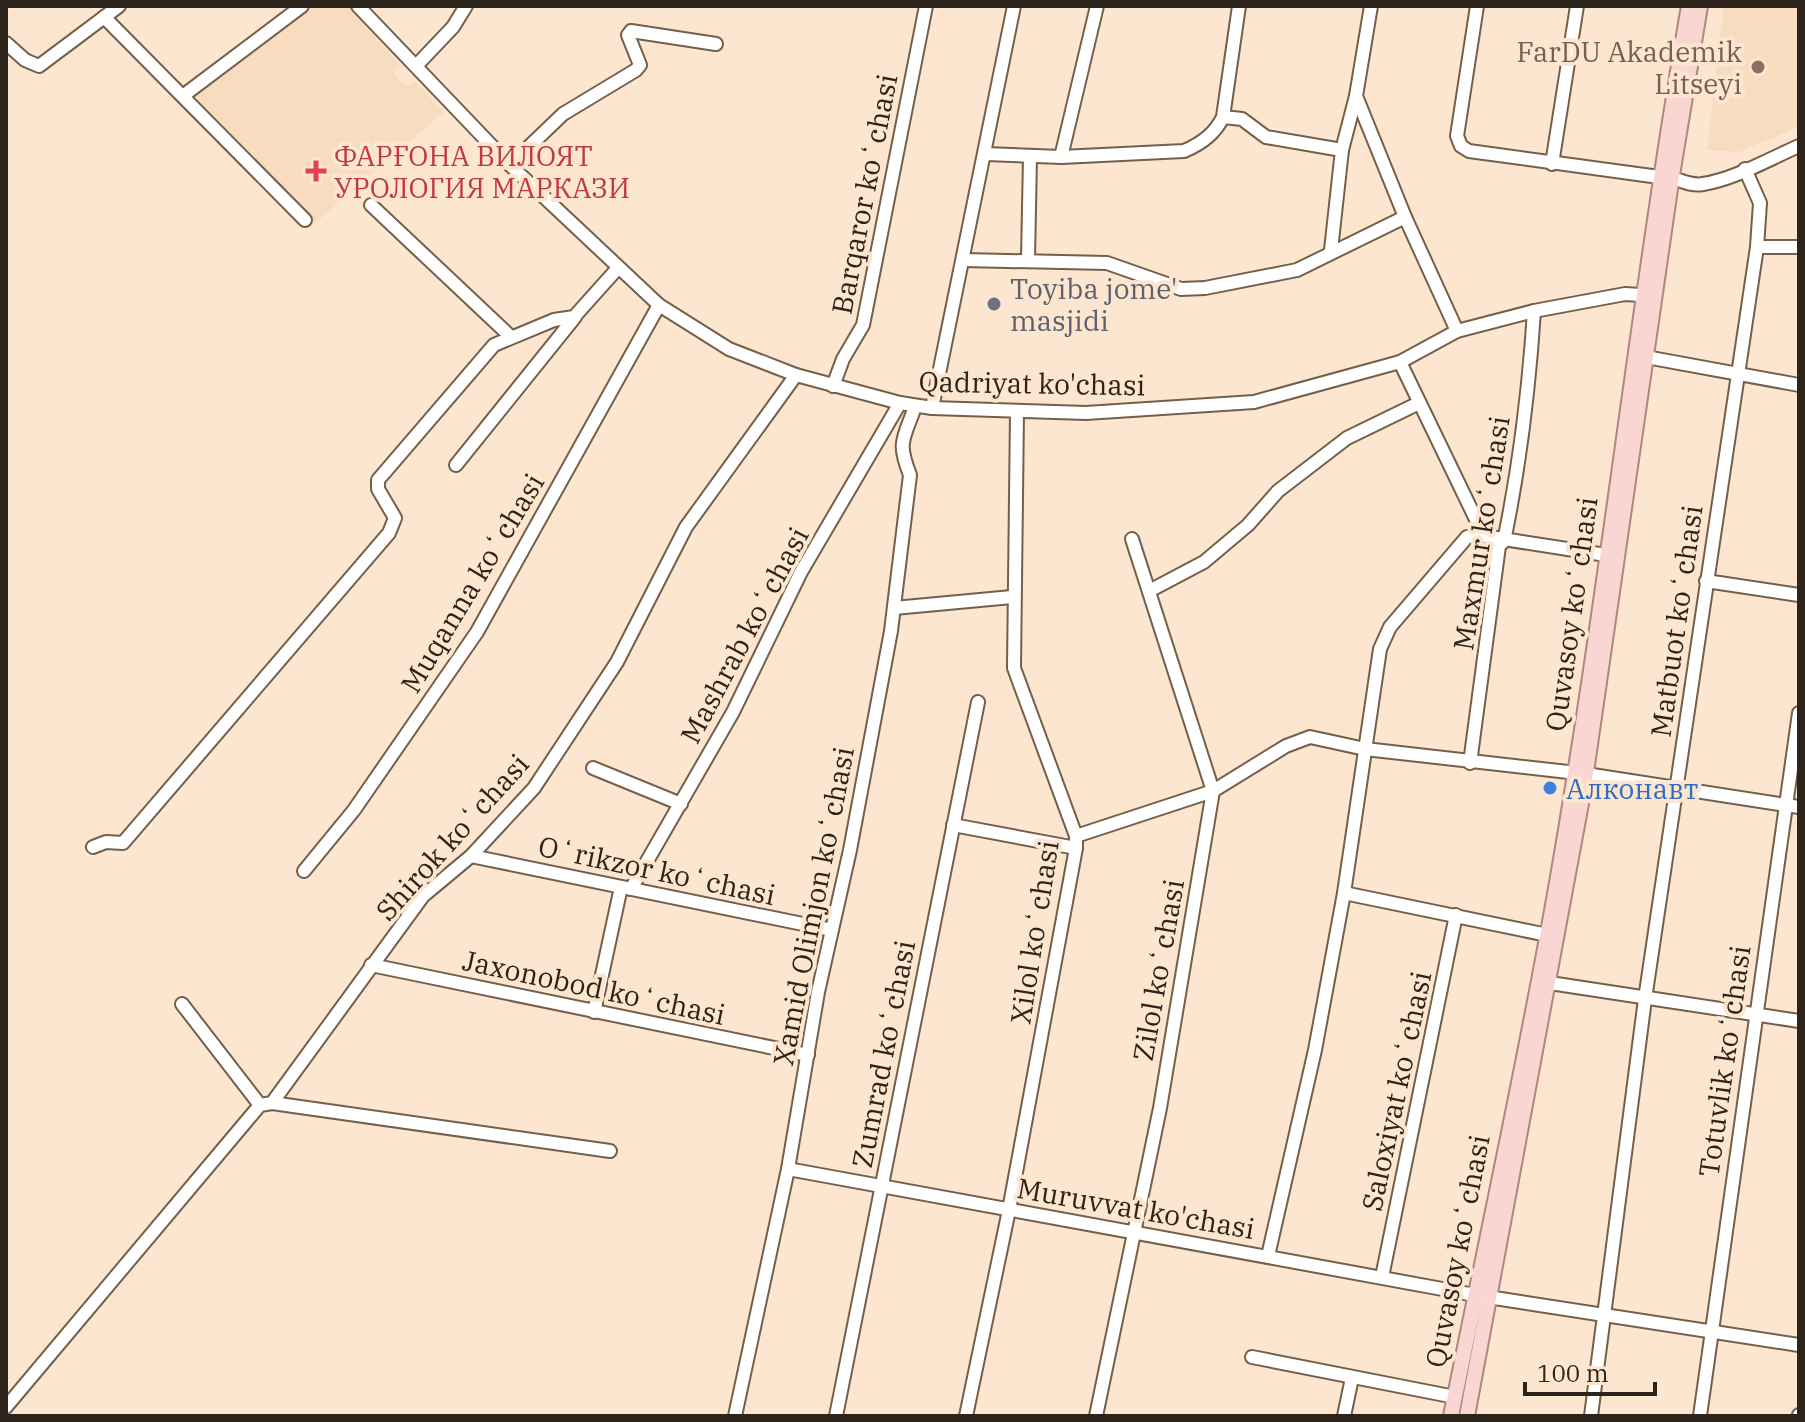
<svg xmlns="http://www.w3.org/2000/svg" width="1805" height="1422" font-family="'IBM Plex Serif',serif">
	<rect width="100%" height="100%" fill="#fde6cf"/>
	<g fill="#f8dcbf">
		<path d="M306 6H348L400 65 393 72 406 86 416 82 444 112 308 229 191 93Z"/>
		<path d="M1724 6H1799V127L1739 152 1707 150Z"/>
	</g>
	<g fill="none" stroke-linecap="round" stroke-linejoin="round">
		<g stroke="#73604b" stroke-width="16">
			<g id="minor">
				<path d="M358 6 510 165 659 305 729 349 796 375 900 403 932 408 1086 413 1254 402 1400 362 1457 331 1534 311 1625 294 1641 295"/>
				<path d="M1371 6 1356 96 1405 217 1457 331"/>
				<path d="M1477 6 1457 136 1461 146 1469 151 1659 177C1676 175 1686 187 1703 184 1735 179 1769 159 1799 146"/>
				<path d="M104 17 305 220"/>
				<path d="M6 43 25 60 39 66 119 6"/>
				<path d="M416 66 453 27 466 6"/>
				<path d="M188 92 302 6"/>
				<path d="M1223 117 1242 119 1266 137 1342 150 1331 250"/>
				<path d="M1342 150 1356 96"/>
				<path d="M986 154 1061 157 1184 151C1201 144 1215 134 1223 117L1239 6"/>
				<path d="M1061 157 1097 6"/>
				<path d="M1552 164 1577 6"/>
				<path d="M510 165 563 114 636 70 640 65 628 35 631 31 716 44"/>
				<path d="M371 205 511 337"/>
				<path d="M1757 247H1799"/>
				<path d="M1028 259 1030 157"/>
				<path d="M963 260 1107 263 1181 289 1205 288 1297 270 1405 217"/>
				<path d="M1646 357 1799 385"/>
				<path d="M1400 362 1484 536"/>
				<path d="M833 386 843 359 863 325 926 6"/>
				<path d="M932 408 1014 6"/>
				<path d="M456 465 575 317"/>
				<path d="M1706 581 1799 595"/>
				<path d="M1151 590 1204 562 1248 525 1278 491 1347 438 1419 403"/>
				<path d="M894 608 1012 597"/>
				<path d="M1470 763 1499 546 1504 541C1520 464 1529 389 1534 311"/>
				<path d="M593 768 681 804"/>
				<path d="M953 825 1076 848"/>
				<path d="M1076 836 1213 791 1286 746 1310 737 1365 749 1586 774 1799 807"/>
				<path d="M93 847 106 842 123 843 389 533 395 518 378 489V480L494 345 554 320 574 317 617 269"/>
				<path d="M471 856 832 930"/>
				<path d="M304 871 354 810 477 632 659 305"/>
				<path d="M631 889 733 712 801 572 900 403"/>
				<path d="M1344 893 1547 935"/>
				<path d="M371 965 808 1055"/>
				<path d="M1550 983 1799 1021"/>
				<path d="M182 1004 260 1105"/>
				<path d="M594 1012 621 887"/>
				<path d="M272 1103 610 1151"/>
				<path d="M788 1169 1475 1295 1799 1345"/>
				<path d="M1268 1256 1315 1050 1344 893 1380 649 1390 627 1467 537 1484 536 1606 555"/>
				<path d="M1382 1277 1456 915"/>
				<path d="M1252 1357 1455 1397"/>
				<path d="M6 1407 260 1105 272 1103 423 896 471 856 534 788 617 662 686 527 796 375"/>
				<path d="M735 1416 788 1169 818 992 850 850 891 631 910 475C897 442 903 440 915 407"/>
				<path d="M836 1416 978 702"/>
				<path d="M966 1416 1009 1210 1076 848V836L1014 668 1017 412"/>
				<path d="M1096 1416 1160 1108 1213 791 1132 539"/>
				<path d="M1344 1416 1352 1378"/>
				<path d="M1591 1416 1645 999 1757 247 1760 203 1745 169"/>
				<path d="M1700 1416 1799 713"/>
				<path d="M1799 1416V1415"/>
			</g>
		</g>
		<g stroke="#b0867f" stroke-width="18">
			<g id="major">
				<path d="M1451 1416C1486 1242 1524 1069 1555 894 1607 599 1638 301 1689 6"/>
				<path d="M1467 1416 1583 793 1672 175 1700 6"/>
			</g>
		</g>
		<use href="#minor" stroke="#fff" stroke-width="12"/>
		<use href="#major" stroke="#fad6d3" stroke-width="14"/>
	</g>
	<circle fill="#8d6e63" stroke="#fde6cf" stroke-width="3" cx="1758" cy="67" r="8"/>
	<path fill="#e0444e" stroke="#fde6cf" stroke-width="3" d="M312 159h8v8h8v8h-8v8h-8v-8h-8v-8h8z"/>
	<circle fill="#6b7280" stroke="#fde6cf" stroke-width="3" cx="994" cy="304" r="8"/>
	<circle fill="#3f7fe0" stroke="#fde6cf" stroke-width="3" cx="1550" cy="788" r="8"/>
	<g text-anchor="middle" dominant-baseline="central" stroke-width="8" stroke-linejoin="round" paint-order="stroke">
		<g font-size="28" fill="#785e54" stroke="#fde6cf" text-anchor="end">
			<text x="1742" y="51">FarDU Akademik<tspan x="1742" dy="32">Litseyi</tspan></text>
		</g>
		<g font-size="28" fill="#be3a42" stroke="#fde6cf" text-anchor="start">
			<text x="334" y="155">ФАРҒОНА ВИЛОЯТ<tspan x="334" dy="32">УРОЛОГИЯ МАРКАЗИ</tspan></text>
		</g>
		<g font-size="28" fill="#2c241b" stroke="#fde6cf">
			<text transform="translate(864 194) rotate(-79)">Barqaror koʻchasi</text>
			<text transform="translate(1032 383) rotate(1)">Qadriyat ko'chasi</text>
			<text transform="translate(1481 533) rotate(-81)">Maxmur koʻchasi</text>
			<text transform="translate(472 583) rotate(-59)">Muqanna koʻchasi</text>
			<text transform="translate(1571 614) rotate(-82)">Quvasoy koʻchasi</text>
			<text transform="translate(1676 621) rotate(-82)">Matbuot koʻchasi</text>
			<text transform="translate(744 635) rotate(-62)">Mashrab koʻchasi</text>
			<text transform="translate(452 837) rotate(-48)">Shirok koʻchasi</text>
			<text transform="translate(657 870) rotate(12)">Oʻrikzor koʻchasi</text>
			<text transform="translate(813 906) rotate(-79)">Xamid Olimjon koʻchasi</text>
			<text transform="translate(1034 932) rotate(-81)">Xilol koʻchasi</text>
			<text transform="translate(1158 970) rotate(-80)">Zilol koʻchasi</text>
			<text transform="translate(594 987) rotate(12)">Jaxonobod koʻchasi</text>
			<text transform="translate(883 1054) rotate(-79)">Zumrad koʻchasi</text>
			<text transform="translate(1724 1061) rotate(-82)">Totuvlik koʻchasi</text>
			<text transform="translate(1396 1091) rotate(-78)">Saloxiyat koʻchasi</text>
			<text transform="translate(1136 1208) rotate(10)">Muruvvat ko'chasi</text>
			<text transform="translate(1457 1251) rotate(-79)">Quvasoy koʻchasi</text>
		</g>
		<g font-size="28" fill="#5b616d" stroke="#fde6cf" text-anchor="start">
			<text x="1010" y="288">Toyiba jome'<tspan x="1010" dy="32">masjidi</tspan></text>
		</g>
		<g font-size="28" fill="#366cbe" stroke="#fde6cf" text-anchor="start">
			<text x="1566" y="788">Алконавт</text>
		</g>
	</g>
	<rect width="1805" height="1422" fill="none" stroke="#2c241b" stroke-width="16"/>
	<path d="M1525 1382v12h130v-12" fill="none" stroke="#2c241b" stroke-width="4"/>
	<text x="1537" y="1382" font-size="24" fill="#2c241b" stroke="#fde6cf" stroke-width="6" paint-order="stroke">100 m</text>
</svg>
